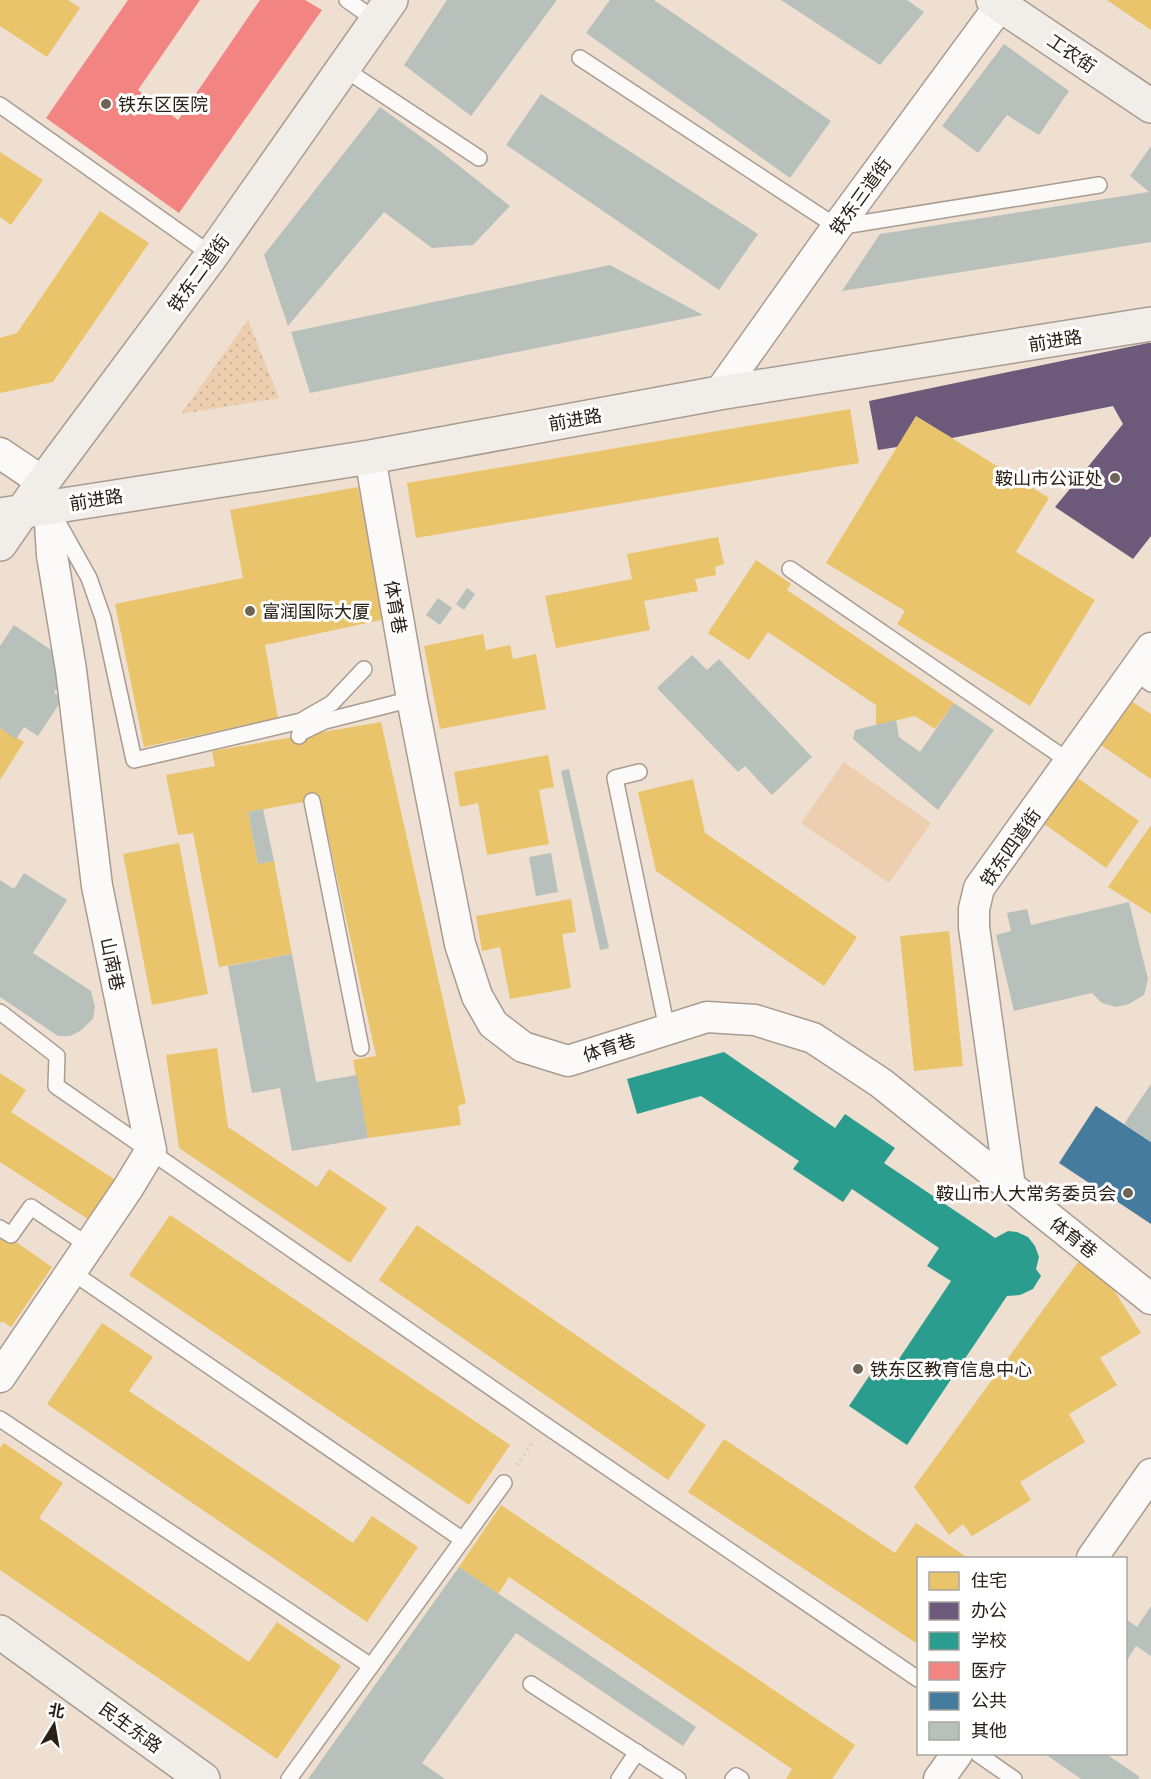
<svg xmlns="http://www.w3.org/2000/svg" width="1151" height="1779" font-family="'Golos Text','Noto Sans SC',sans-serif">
	<defs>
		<pattern id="grass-dots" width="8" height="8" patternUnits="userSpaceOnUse" patternTransform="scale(1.5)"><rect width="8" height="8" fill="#edceae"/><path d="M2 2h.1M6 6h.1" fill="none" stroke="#cbb195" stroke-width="1.8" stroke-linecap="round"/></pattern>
	</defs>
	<rect width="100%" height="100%" fill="#eedfd0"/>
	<path fill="url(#grass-dots)" d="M248 320 279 398 181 414Z"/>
	<path fill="#edceae" d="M844 762 931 823 889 883 801 823Z"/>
	<g fill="#e9c46a">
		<path d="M0 0H68L80 8 47 57 0 26Z"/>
		<path d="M1107 0H1151V30Z"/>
		<path d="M0 152 43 180 11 225 0 217Z"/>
		<path d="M100 211 149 243 53 382 0 393V338L17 333Z"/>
		<path d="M850 409 859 463 416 538 407 483Z"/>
		<path d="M916 416 1049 498 1016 552 1095 600 1030 706 897 624 905 611 826 563Z"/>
		<path d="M358 487 385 619 265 645 278 718 144 747 115 604 243 578 230 510Z"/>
		<path d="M718 537 724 564 715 567 716 575 695 579 698 591 644 601 650 630 556 648 545 596 632 579 627 554Z"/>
		<path d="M756 560 791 584 787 590 954 703 935 729 915 716 876 725V705L768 632 749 660 708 633Z"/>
		<path d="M483 634 486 650 510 645 513 659 536 654 546 709 440 729 424 646Z"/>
		<path d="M1125 697 1151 714V779L1095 741Z"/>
		<path d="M381 722 466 1103 458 1106 461 1125 368 1138 353 1060 376 1056 320 799 248 812 258 864 274 861 292 954 219 967 193 833 178 835 166 775 215 766 212 751Z"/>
		<path d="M0 728 24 742 0 780Z"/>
		<path d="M548 755 554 787 539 790 549 844 487 855 478 803 460 807 454 772Z"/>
		<path d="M1069 772 1139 821 1106 868 1036 818Z"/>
		<path d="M693 779 705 833 857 937 824 986 656 871 638 792Z"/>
		<path d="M1151 825V914L1108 887Z"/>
		<path d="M179 843 208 994 152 1005 123 854Z"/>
		<path d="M571 899 576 932 562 934 571 988 510 999 500 947 482 951 476 916Z"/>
		<path d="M949 931 963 1066 914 1071 900 936Z"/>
		<path d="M217 1048 228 1127 317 1187 329 1169 387 1208 350 1263 179 1148 166 1055Z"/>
		<path d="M0 1073 26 1090 11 1112 123 1185 97 1225 0 1162Z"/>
		<path d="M170 1215 510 1445 469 1505 129 1275Z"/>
		<path d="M417 1225 706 1425 668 1480 379 1280Z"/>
		<path d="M3 1233 52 1267 11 1327 2 1321 0 1324V1238Z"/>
		<path d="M1078 1262 1109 1282 1141 1333 1100 1358 1117 1385 1069 1414 1085 1442 1020 1482 1031 1500 972 1536 963 1524 949 1535 914 1487Z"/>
		<path d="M102 1323 153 1357 129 1391 353 1543 372 1516 418 1547 367 1622 47 1404Z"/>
		<path d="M724 1439 895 1553 916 1523 968 1558H918V1640L916 1643 688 1492Z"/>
		<path d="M4 1443 63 1483 39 1518 249 1662 277 1622 341 1666 277 1759 0 1570V1448Z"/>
		<path d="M501 1505 855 1745 832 1779H786L792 1769 509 1577 498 1594 459 1567Z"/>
	</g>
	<path fill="#6d597a" d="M1148 343H1151V536L1133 559 1055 507 1123 424 1113 406 952 438 916 416 897 447 878 450 869 401Z"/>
	<path fill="#2a9d8f" d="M724 1052 835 1128 845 1114 895 1148 884 1163 988 1233 995 1238 1008 1231 1017 1232 1028 1237 1035 1246 1039 1257 1036 1269 1041 1276 1033 1289 1020 1295 1007 1296 907 1445 849 1406 878 1363 891 1371 951 1281 927 1266 939 1248 852 1189 843 1202 793 1169 799 1161 701 1096 637 1114 627 1079Z"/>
	<path fill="#f28482" d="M128 0H200L138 90 178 120 260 0H305L322 10 179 213 46 118Z"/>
	<path fill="#457b9d" d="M1096 1106 1151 1142V1224L1059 1163Z"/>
	<g fill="#b8c0bc">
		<path d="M447 0H557L471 116 404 65Z"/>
		<path d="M610 0H654L831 121 790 178 586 33Z"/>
		<path d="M781 0H907L924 12 880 65Z"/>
		<path d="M1004 44 1069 91 1039 135 1007 115 978 153 942 126Z"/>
		<path d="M541 94 758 234 719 290 506 145Z"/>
		<path d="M380 107 435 147 510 206 473 245 432 248 384 212 288 326 264 255Z"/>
		<path d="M1151 146V242L842 291 880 234 1149 192 1130 176Z"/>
		<path d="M610 265 703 315 310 393 291 332Z"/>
		<path d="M467 588 475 594 464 610 456 604Z"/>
		<path d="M438 598 452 608 440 625 426 615Z"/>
		<path d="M14 625 66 660V674L54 693 63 698 38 736 24 727 16 739 0 728V646Z"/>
		<path d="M692 655 707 670 719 659 812 757 772 795 745 766 738 772 657 688Z"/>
		<path d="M954 703 994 730 938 810 853 739 855 730 896 720 899 737 920 752Z"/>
		<path d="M569 769 609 948 600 950 561 771Z"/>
		<path d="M263 809 274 861 258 864 248 812Z"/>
		<path d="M551 853 558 892 536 896 529 857Z"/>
		<path d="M24 873 67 900 33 953 91 991 95 1007 93 1019 80 1031 70 1036H58L0 997V880L14 889Z"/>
		<path d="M1129 902 1148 979 1144 995 1129 1004 1116 1007 1102 1003 1092 993 1014 1011 996 935 1011 931 1007 913 1027 909 1031 925Z"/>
		<path d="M292 954 316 1082 357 1075 368 1138 292 1151 280 1088 252 1093 228 966Z"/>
		<path d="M1151 1084V1142L1124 1124Z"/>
		<path d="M459 1567 696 1727 683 1746 516 1633 422 1763 445 1779H308Z"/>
		<path d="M1151 1606V1656L1136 1646 1126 1662V1619L1137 1627Z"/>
		<path d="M1045 1754H1106L1140 1777 1138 1779H1081Z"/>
	</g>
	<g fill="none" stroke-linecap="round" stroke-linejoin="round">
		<g stroke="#a89c91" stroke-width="18">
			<g id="lane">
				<path d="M347 0 377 21"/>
				<path d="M580 58 837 227 1099 185"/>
				<path d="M343 68 479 158"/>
				<path d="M0 105 212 255"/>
				<path d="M57 521 89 578 103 618 134 760 301 721 332 703 364 669"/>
				<path d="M790 569 1070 762"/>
				<path d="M1134 671 1151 684"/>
				<path d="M299 736 300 733 325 721 412 699"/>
				<path d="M639 772 615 778 667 1029"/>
				<path d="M312 801 361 1048"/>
				<path d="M0 1012 57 1056 56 1086 545 1425 918 1679"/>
				<path d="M0 1228 11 1235 31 1207 89 1246"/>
				<path d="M72 1272 463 1540"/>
				<path d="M0 1419 371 1666"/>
				<path d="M531 1684 678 1779"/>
				<path d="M978 1754 1014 1779"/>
				<path d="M289 1779 504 1483"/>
				<path d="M619 1779 637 1752"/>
				<path d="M733 1779 736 1776 741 1779"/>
			</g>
		</g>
		<g stroke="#a89c91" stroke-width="33">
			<g id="street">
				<path d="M719 393 837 227 1004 0"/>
				<path d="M0 453 43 482"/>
				<path d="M370 457 412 699 460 944 477 996 493 1024 523 1047 568 1061 707 1017 755 1020 813 1038 881 1083 1151 1299"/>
				<path d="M1010 1187 974 927V909L979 888 1151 648"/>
				<path d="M0 1377 128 1188 151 1150 97 886 71 670 52 555 49 507"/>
				<path d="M1092 1558 1151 1474"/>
				<path d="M939 1779 957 1754"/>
			</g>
		</g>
		<g stroke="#a89c91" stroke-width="36">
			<g id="secondary">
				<path d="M993 0 1151 106"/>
				<path d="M0 515 370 457 719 393 1151 324"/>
				<path d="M0 544 43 482 212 255 391 0"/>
				<path d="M0 1632 203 1779"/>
			</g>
		</g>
		<path stroke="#d1cdc8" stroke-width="4" stroke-dasharray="1.5 4.5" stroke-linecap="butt" d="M517 1465 533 1442"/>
		<use href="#lane" stroke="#fcfaf8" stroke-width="15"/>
		<use href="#street" stroke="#fcfaf8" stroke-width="30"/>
		<use href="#secondary" stroke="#f1ede8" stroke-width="33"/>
	</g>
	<g fill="#6f6356" stroke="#fff" stroke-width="2">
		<circle cx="106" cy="104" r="6"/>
		<circle cx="1115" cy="478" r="6"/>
		<circle cx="250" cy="611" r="6"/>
		<circle cx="1128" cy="1193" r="6"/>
		<circle cx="858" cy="1369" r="6"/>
	</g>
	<g text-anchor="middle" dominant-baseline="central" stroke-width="6" stroke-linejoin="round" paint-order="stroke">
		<g font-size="18" fill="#2a2015" stroke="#fff">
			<text transform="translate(1072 53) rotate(34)">工农街</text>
			<text transform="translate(860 196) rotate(-54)">铁东三道街</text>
			<text transform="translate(198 273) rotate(-54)">铁东二道街</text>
			<text transform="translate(1055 340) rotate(-9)">前进路</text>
			<text transform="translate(575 419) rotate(-10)">前进路</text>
			<text transform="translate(96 499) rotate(-9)">前进路</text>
			<text transform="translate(396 607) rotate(80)">体育巷</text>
			<text transform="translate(1010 847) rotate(-55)">铁东四道街</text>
			<text transform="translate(113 964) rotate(78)">山南巷</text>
			<text transform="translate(609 1047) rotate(-18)">体育巷</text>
			<text transform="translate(1074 1237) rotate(38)">体育巷</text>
			<text transform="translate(131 1727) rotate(36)">民生东路</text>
		</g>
		<g font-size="18" fill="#2a2015" stroke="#fff" text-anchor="start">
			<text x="118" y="104">铁东区医院</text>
			<text x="1103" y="478" text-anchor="end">鞍山市公证处</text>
			<text x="262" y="611">富润国际大厦</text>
			<text x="1116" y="1193" text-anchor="end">鞍山市人大常务委员会</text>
			<text x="870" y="1369">铁东区教育信息中心</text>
		</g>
	</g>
	<rect x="917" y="1557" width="210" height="198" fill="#ffffff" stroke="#aaa6a1" stroke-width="1.5"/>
	<rect x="929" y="1572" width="30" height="18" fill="#e9c46a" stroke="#aaa6a1" stroke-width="1.5"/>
	<text x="971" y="1587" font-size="18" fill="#2a2015">住宅</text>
	<rect x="929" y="1602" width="30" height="18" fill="#6d597a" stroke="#aaa6a1" stroke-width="1.5"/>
	<text x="971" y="1617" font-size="18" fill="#2a2015">办公</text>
	<rect x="929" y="1632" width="30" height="18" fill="#2a9d8f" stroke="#aaa6a1" stroke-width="1.5"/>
	<text x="971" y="1647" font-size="18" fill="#2a2015">学校</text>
	<rect x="929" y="1662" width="30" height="18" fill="#f28482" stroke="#aaa6a1" stroke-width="1.5"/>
	<text x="971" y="1677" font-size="18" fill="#2a2015">医疗</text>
	<rect x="929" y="1692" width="30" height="18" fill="#457b9d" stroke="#aaa6a1" stroke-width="1.5"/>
	<text x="971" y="1707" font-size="18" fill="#2a2015">公共</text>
	<rect x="929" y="1722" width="30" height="18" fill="#b8c0bc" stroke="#aaa6a1" stroke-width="1.5"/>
	<text x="971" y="1737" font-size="18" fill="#2a2015">其他</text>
	<g transform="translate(54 1725) rotate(11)" stroke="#ffffff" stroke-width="4.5" paint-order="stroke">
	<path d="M0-4.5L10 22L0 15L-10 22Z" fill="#2a2015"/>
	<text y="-9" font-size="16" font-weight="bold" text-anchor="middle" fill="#2a2015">北</text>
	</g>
</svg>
